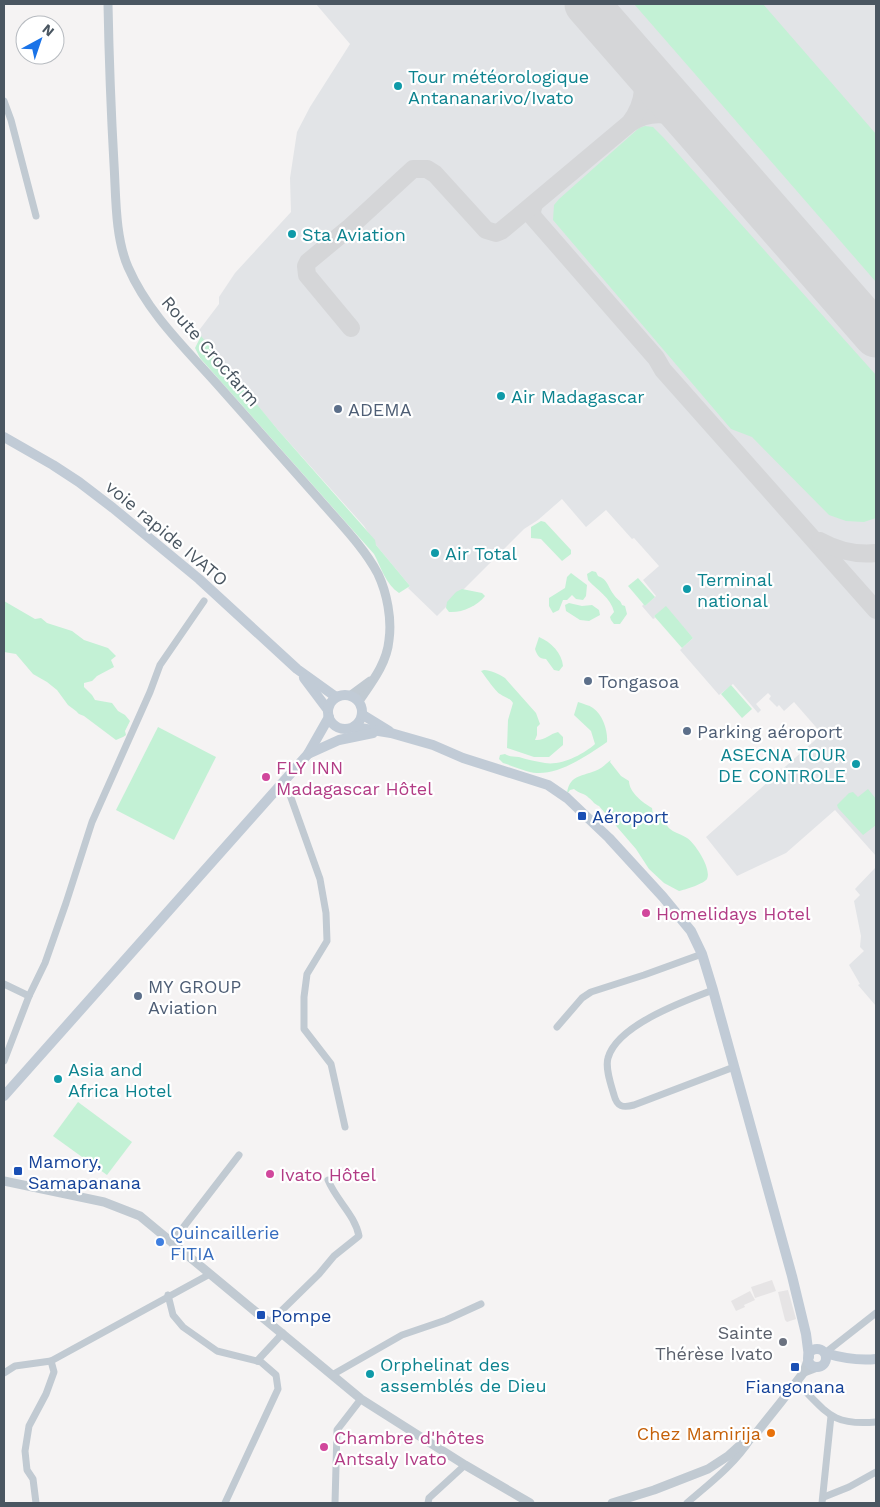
<svg xmlns="http://www.w3.org/2000/svg" width="880" height="1507" font-family="'Work Sans',sans-serif">
	<rect width="100%" height="100%" fill="#f5f3f3"/>
	<g fill="#e6e4e5">
		<path d="M772 1280 776 1291 755 1298 751 1287Z"/>
		<path d="M788 1290 796 1319 787 1322 785 1320 778 1292Z"/>
		<path d="M750 1291 755 1300 744 1305 745 1307 736 1311 731 1301Z"/>
	</g>
	<g fill="#e2e4e7">
		<path d="M316 4H876V856L835 810 786 853 737 876 706 837 822 734 794 702 784 711 779 705 777 707 769 699 771 696 768 693 756 704 761 710 758 713 733 684 719 695 680 650 693 638 666 607 654 616 655 618 653 619 642 606 644 604 645 606 656 596 643 580 659 566 634 538 632 539 606 510 586 527 562 499 538 520 524 529 437 616 408 588 410 586 376 545 364 526 278 430 197 333 219 304V297L235 273 291 212 290 178 297 132 310 107 350 44Z"/>
		<path d="M876 867V1006L858 985 860 984 849 965 864 951 860 947 861 936 854 901 860 895 855 889Z"/>
	</g>
	<g fill="#c3f1d5">
		<path d="M634 4H763L876 134V282Z"/>
		<path d="M645 126 653 127 663 137 876 375V518L864 522 846 521 829 515 752 437 731 429 553 220 554 205 559 199 639 128Z"/>
		<path d="M201 336 278 430 375 540 376 545 410 586 399 593C386 585 381 567 374 554L200 358 195 348Z"/>
		<path d="M541 521 545 522 571 550V554L562 561 541 539 531 538V527Z"/>
		<path d="M592 571 596 572 598 576C608 579 608 588 614 595 617 600 620 599 622 605L625 606 627 614 620 624H614L611 620 610 617 614 612C611 598 597 590 588 580L587 574Z"/>
		<path d="M571 573 587 585 586 596 583 600 576 599 572 595 567 600H563L559 610 553 613 549 606V598L565 588 567 577Z"/>
		<path d="M638 578 655 597 645 606 628 586Z"/>
		<path d="M462 589 482 593 485 596C477 606 462 613 449 612L446 608 447 602 456 592Z"/>
		<path d="M4 601 35 619 41 618 47 623 72 631 84 640 108 648 116 656 111 660 114 667 97 676 92 681 84 683V687L92 695 95 700 112 703 118 711 125 715 130 721 125 731 126 735 123 737 116 740 84 716 79 714 76 711 68 705 57 690 47 682 33 674 16 654 4 652Z"/>
		<path d="M569 603 582 606 592 605 599 610 600 615 589 621 580 620 566 611 565 605Z"/>
		<path d="M666 606 693 638 682 648 654 616Z"/>
		<path d="M539 637C551 642 562 653 563 666L559 671 554 670 546 659C539 659 537 655 535 649Z"/>
		<path d="M484 670C490 670 499 674 505 678L536 713 540 724 537 727V735L535 740C545 741 549 734 558 732L563 737V745L549 757H534L507 748 508 720 513 703C509 697 505 698 500 694 496 692 485 676 481 671Z"/>
		<path d="M731 685 752 709 742 718 721 694Z"/>
		<path d="M578 702C583 704 589 705 593 708 603 715 608 731 607 742 588 755 561 774 537 773 526 772 513 766 503 763L499 759 500 755 505 754C510 757 513 756 519 757 528 760 536 761 545 763 561 766 584 754 595 744L591 731 574 715Z"/>
		<path d="M158 727 216 757 174 840 116 810Z"/>
		<path d="M611 760 610 762 621 776 629 781C629 792 643 803 652 808L653 815 657 818H664C668 833 676 831 687 838 695 843 712 869 707 879 705 883 685 890 679 891L664 883 649 869 636 849 599 806C594 804 593 801 589 798 585 793 579 794 574 789L570 790 567 794C569 772 587 777 601 768 604 766 608 762 611 760Z"/>
		<path d="M868 789 876 799V825L863 835 838 808 837 805 849 793 853 792 858 797Z"/>
		<path d="M78 1102 132 1142 107 1175 53 1136Z"/>
	</g>
	<g fill="none" stroke-linecap="round" stroke-linejoin="round">
		<g stroke="#d5d6d8" stroke-width="18">
			<path d="M630 123C653 108 678 113 698 131"/>
			<path d="M534 204 532 211 533 217 656 358 663 370 876 610"/>
			<path d="M351 328 307 275 306 266 308 262 349 228 413 169H427L435 174 486 230 496 233 501 231 630 123C645 103 648 79 634 57"/>
			<path d="M820 541C838 551 856 555 876 553"/>
		</g>
		<path stroke="#d5d6d8" stroke-width="45" d="M587 4 876 335"/>
		<g stroke="#c1cad2" stroke-width="7">
			<path d="M4 101 11 120 36 216"/>
			<path d="M285 781 320 879 326 913 327 941 307 974 304 997V1029L331 1064 345 1127"/>
			<path d="M4 984 29 996"/>
			<path d="M713 990C684 1001 617 1025 608 1058 605 1068 611 1085 614 1095 617 1107 623 1108 634 1105L734 1067"/>
			<path d="M557 1027 582 998 591 992 644 975 702 954"/>
			<path d="M4 1061 29 996 45 963 66 903 92 822 150 692 160 665 204 601"/>
			<path d="M172 1242 239 1155"/>
			<path d="M168 1295 173 1315 183 1327 217 1351 261 1362 276 1375 278 1389 225 1503"/>
			<path d="M270 1322 319 1274 334 1256 359 1236C355 1215 336 1200 328 1180"/>
			<path d="M825 1353 876 1313"/>
			<path d="M257 1361 283 1333"/>
			<path d="M4 1373 15 1366 51 1361 210 1274"/>
			<path d="M332 1375 402 1335 446 1320 481 1304"/>
			<path d="M797 1383C827 1412 831 1426 876 1422"/>
			<path d="M824 1497 849 1487 876 1472"/>
			<path d="M36 1503 33 1479 27 1470 25 1451 29 1426 46 1394 54 1372 51 1361"/>
			<path d="M335 1503 337 1430 361 1399"/>
			<path d="M428 1503 429 1498 465 1465"/>
			<path d="M687 1503C710 1483 734 1465 751 1439"/>
			<path d="M822 1503 831 1416"/>
		</g>
		<g stroke="#c1cad2" stroke-width="9">
			<path d="M108 4C109 57 111 111 114 164 116 197 115 237 128 267 148 313 184 347 217 384 251 422 284 460 318 498 338 521 364 547 378 574 387 593 392 619 389 640 387 663 372 682 359 701"/>
			<path d="M351 695 370 681"/>
			<path d="M4 1181 104 1202 140 1216 361 1399 465 1465 530 1503"/>
			<path d="M804 1372 817 1367"/>
			<path d="M612 1503 654 1490 708 1469 728 1456 739 1446 753 1437 781 1402 804 1372 809 1357"/>
		</g>
		<g stroke="#c1cbd6" stroke-width="10">
			<path d="M4 437 53 465 79 482 113 508 199 579 297 669 336 697"/>
			<path d="M304 678 328 710"/>
			<circle cx="345" cy="712" r="17"/>
			<path d="M363 715 389 731"/>
			<path d="M354 727 391 733 433 745 463 758 548 785 567 798 609 838 663 897 691 931 702 954 713 990 792 1276 806 1334 809 1357"/>
			<path d="M308 754 339 740 373 733"/>
			<path d="M4 1096 308 754 329 717"/>
			<circle cx="817" cy="1358" r="9"/>
			<path d="M825 1353C842 1358 858 1361 876 1359"/>
		</g>
	</g>
	<g fill="#0f9aa8" stroke="#fff" stroke-width="2">
		<circle cx="398" cy="86" r="5"/>
		<circle cx="292" cy="234" r="5"/>
		<circle cx="501" cy="396" r="5"/>
		<circle cx="435" cy="553" r="5"/>
		<circle cx="687" cy="589" r="5"/>
		<circle cx="856" cy="764" r="5"/>
		<circle cx="58" cy="1079" r="5"/>
		<circle cx="370" cy="1374" r="5"/>
	</g>
	<g fill="#5c6f8a" stroke="#fff" stroke-width="2">
		<circle cx="338" cy="409" r="5"/>
		<circle cx="588" cy="681" r="5"/>
		<circle cx="687" cy="731" r="5"/>
		<circle cx="138" cy="996" r="5"/>
	</g>
	<g fill="#d1479c" stroke="#fff" stroke-width="2">
		<circle cx="266" cy="777" r="5"/>
		<circle cx="646" cy="913" r="5"/>
		<circle cx="270" cy="1174" r="5"/>
		<circle cx="324" cy="1447" r="5"/>
	</g>
	<g fill="#1a4fb4" stroke="#fff" stroke-width="2">
		<rect x="577" y="811" width="10" height="10" rx="2.5"/>
		<rect x="13" y="1166" width="10" height="10" rx="2.5"/>
		<rect x="256" y="1310" width="10" height="10" rx="2.5"/>
		<rect x="790" y="1362" width="10" height="10" rx="2.5"/>
	</g>
	<circle fill="#3f7fe0" stroke="#fff" stroke-width="2" cx="160" cy="1242" r="5"/>
	<circle fill="#6b7280" stroke="#fff" stroke-width="2" cx="783" cy="1342" r="5"/>
	<circle fill="#e8710a" stroke="#fff" stroke-width="2" cx="771" cy="1433" r="5"/>
	<g text-anchor="middle" dominant-baseline="central" stroke-width="4.5" stroke-linejoin="round" paint-order="stroke">
		<g font-size="18" fill="#0d838f" stroke="#fff" text-anchor="start">
			<text x="408" y="76">Tour météorologique<tspan x="408" dy="21">Antananarivo/Ivato</tspan></text>
			<text x="302" y="234">Sta Aviation</text>
			<text x="511" y="396">Air Madagascar</text>
			<text x="445" y="553">Air Total</text>
			<text x="697" y="579">Terminal<tspan x="697" dy="21">national</tspan></text>
			<text x="846" y="754" text-anchor="end">ASECNA TOUR<tspan x="846" dy="21">DE CONTROLE</tspan></text>
			<text x="68" y="1069">Asia and<tspan x="68" dy="21">Africa Hotel</tspan></text>
			<text x="380" y="1364">Orphelinat des<tspan x="380" dy="21">assemblés de Dieu</tspan></text>
		</g>
		<g font-size="18" fill="#4a5661" stroke="#fff">
			<text transform="translate(211 351) rotate(49)">Route Crocfarm</text>
			<text transform="translate(167 533) rotate(40)">voie rapide IVATO</text>
		</g>
		<g font-size="18" fill="#4e5e75" stroke="#fff" text-anchor="start">
			<text x="348" y="409">ADEMA</text>
			<text x="598" y="681">Tongasoa</text>
			<text x="697" y="731">Parking aéroport</text>
			<text x="148" y="986">MY GROUP<tspan x="148" dy="21">Aviation</tspan></text>
		</g>
		<g font-size="18" fill="#b23c85" stroke="#fff" text-anchor="start">
			<text x="276" y="767">FLY INN<tspan x="276" dy="21">Madagascar Hôtel</tspan></text>
			<text x="656" y="913">Homelidays Hotel</text>
			<text x="280" y="1174">Ivato Hôtel</text>
			<text x="334" y="1437">Chambre d'hôtes<tspan x="334" dy="21">Antsaly Ivato</tspan></text>
		</g>
		<g font-size="18" fill="#164399" stroke="#fff" text-anchor="start">
			<text x="592" y="816">Aéroport</text>
			<text x="28" y="1161">Mamory,<tspan x="28" dy="21">Samapanana</tspan></text>
			<text x="271" y="1315">Pompe</text>
			<text x="795" y="1386" text-anchor="middle">Fiangonana</text>
		</g>
		<g font-size="18" fill="#366cbe" stroke="#fff" text-anchor="start">
			<text x="170" y="1232">Quincaillerie<tspan x="170" dy="21">FITIA</tspan></text>
		</g>
		<g font-size="18" fill="#5b616d" stroke="#fff" text-anchor="end">
			<text x="773" y="1332">Sainte<tspan x="773" dy="21">Thérèse Ivato</tspan></text>
		</g>
		<g font-size="18" fill="#c56008" stroke="#fff" text-anchor="end">
			<text x="761" y="1433">Chez Mamirija</text>
		</g>
	</g>
	<rect width="880" height="1507" fill="none" stroke="#4a5661" stroke-width="10"/>
	<g transform="translate(40 40) rotate(40)"><circle r="24" fill="#ffffff" stroke="#b7bbc0"/>
	<path d="M0-4L9 19L0 12L-9 19Z" fill="#1a73e8"/>
	<text y="-8" font-size="14" font-weight="bold" text-anchor="middle" fill="#4a5661">N</text>
	</g>
</svg>
